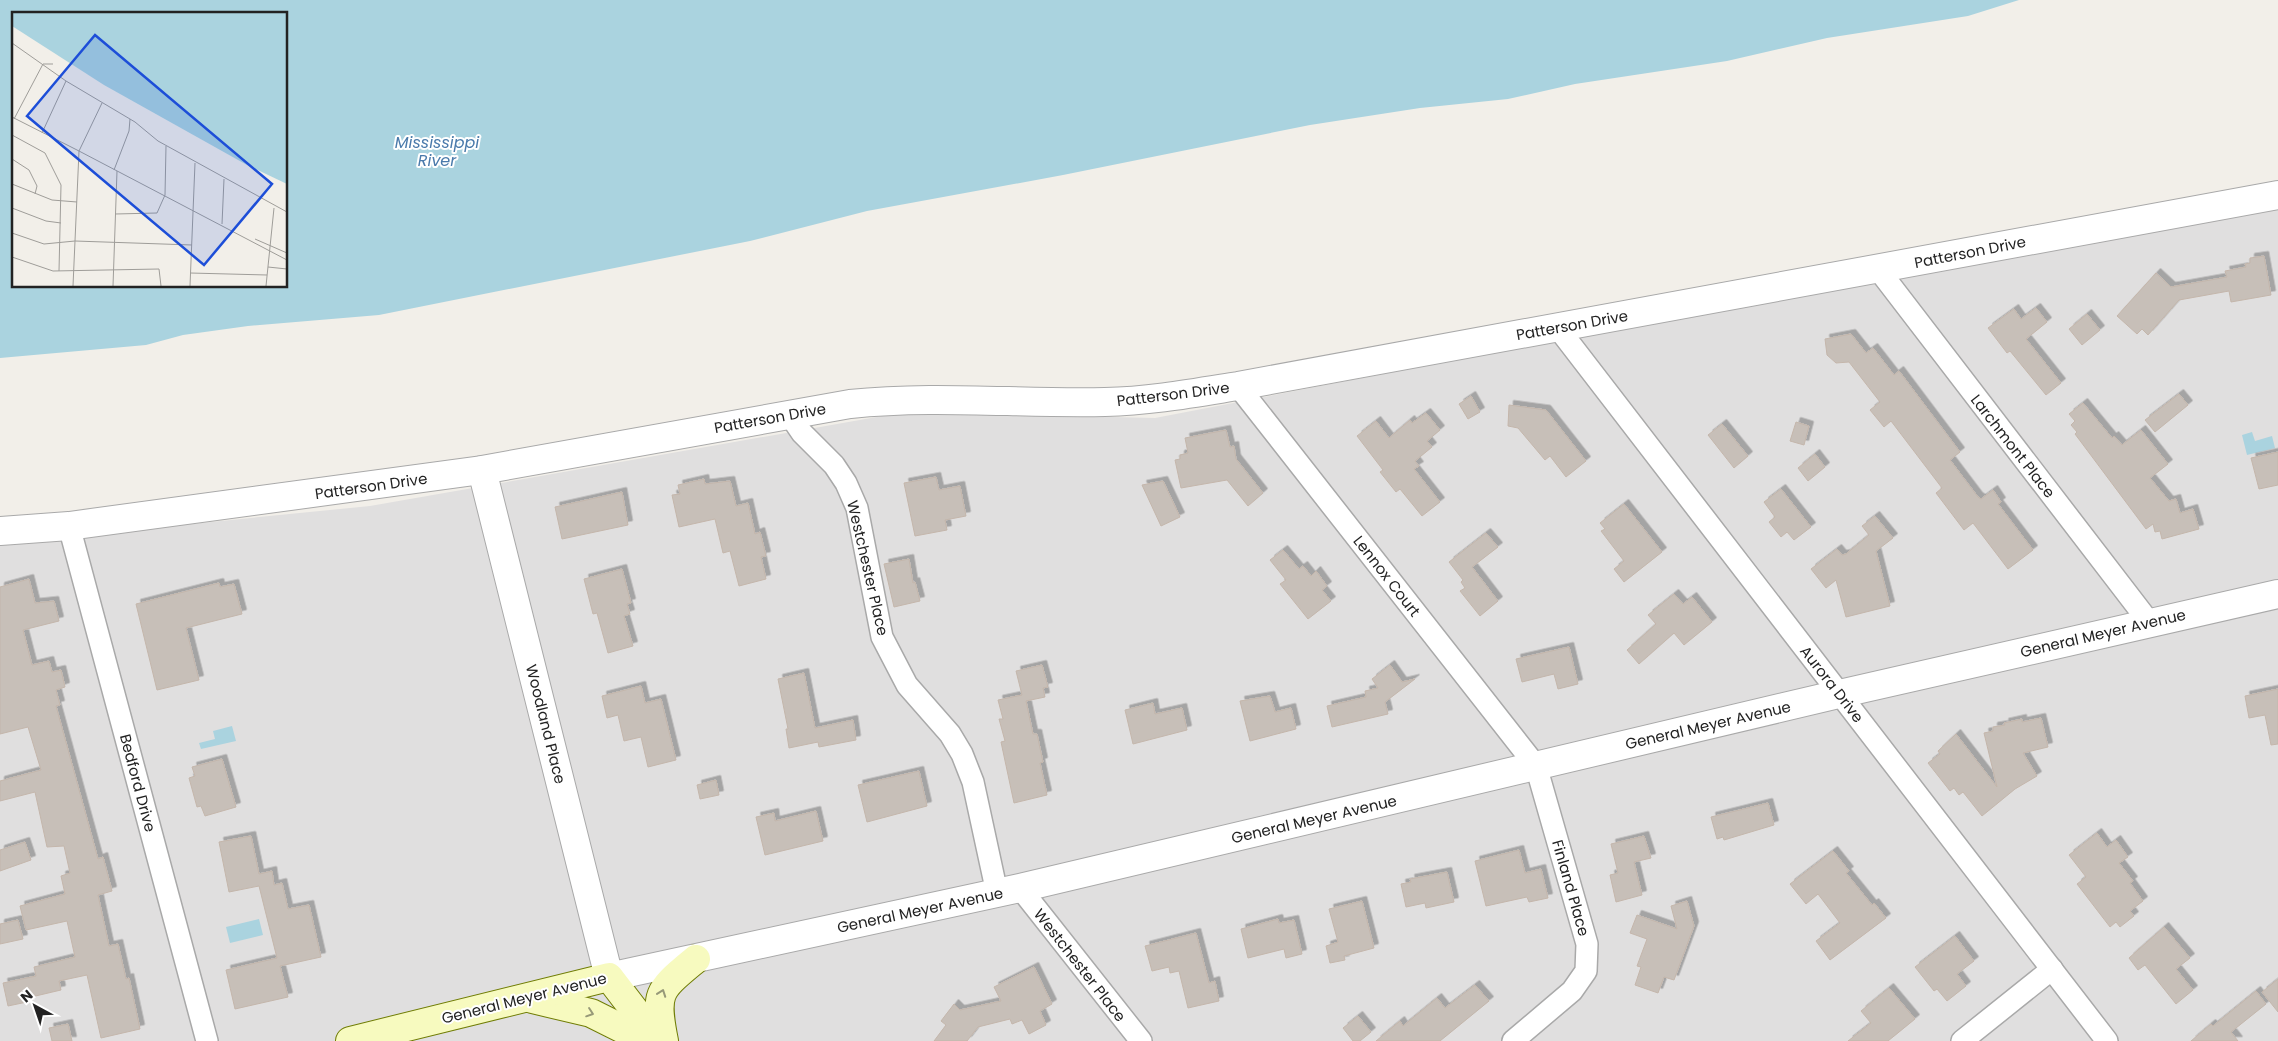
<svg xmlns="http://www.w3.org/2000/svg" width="2278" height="1041" font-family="Poppins,sans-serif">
	<defs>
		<filter id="shadow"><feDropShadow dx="4.5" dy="-4.5" stdDeviation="0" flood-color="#0004"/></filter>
	</defs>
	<rect width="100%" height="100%" fill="#f2efe9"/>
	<path fill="#e0dfdf" d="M2278 201V1041H0V543L370 506 905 412 1155 418Z"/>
	<g fill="#aad3df" fill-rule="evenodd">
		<path d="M0 0H2019L1968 16 1827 38 1727 61 1575 84 1508 99 1420 108 1310 125 1063 175 867 211 750 241 379 315 248 326 183 335 146 345 0 358ZM14 14H286V286H14Z"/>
		<path d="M2252 432 2255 441 2272 436 2275 448 2247 455 2242 435Z"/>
		<path d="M232 726 236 741 201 749 199 743 215 739 213 731Z"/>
		<path d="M259 919 263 935 230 943 226 927Z"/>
	</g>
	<g fill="#c7bfb8" stroke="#c4b6ab" filter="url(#shadow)">
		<path d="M2264 256 2271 295 2231 302 2229 291 2179 300 2148 335 2142 329 2137 334 2117 316 2156 273 2171 287 2227 277 2225 271 2246 267 2245 264 2250 263V258Z"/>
		<path d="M2036 308 2047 322 2026 339 2061 383 2046 395 2010 351 2007 353 1988 328 2014 309 2021 319Z"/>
		<path d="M2087 314 2100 330 2082 345 2069 329Z"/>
		<path d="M1851 334 1866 353 1873 348 1894 375 1899 371 1960 452 1950 460 1978 497 1981 499 1993 490 2001 502 1998 504 2033 550 2008 569 1973 523 1964 530 1936 493 1942 488 1891 421 1884 427 1870 410 1880 402 1849 362 1836 363 1827 355 1825 339Z"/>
		<path d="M2179 394 2188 405 2155 432 2145 420Z"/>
		<path d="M1471 396 1480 412 1468 419 1459 404Z"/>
		<path d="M2083 403 2112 438 2114 436 2122 445 2141 430 2168 464 2150 478 2169 501 2176 499 2180 513 2193 509 2199 529 2162 539 2160 531 2155 532 2153 524 2146 529 2075 434 2077 432 2071 425 2075 421 2069 414Z"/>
		<path d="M1509 405 1546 410 1586 461 1566 477 1550 456 1545 460 1518 428 1508 426Z"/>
		<path d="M1426 413 1440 430 1427 441 1432 447 1415 461 1419 466 1414 469 1440 502 1422 516 1400 489 1396 492 1380 472 1383 470 1357 436 1376 421 1389 438 1410 420 1412 423Z"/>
		<path d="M1796 422 1809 426 1804 445 1790 441Z"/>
		<path d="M1722 424 1748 456 1734 468 1708 435Z"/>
		<path d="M1226 430 1230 447 1234 446 1236 459 1263 493 1248 506 1227 480 1181 488 1175 460 1180 459V455L1188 453 1185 438Z"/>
		<path d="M2278 452V485L2259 489 2251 458Z"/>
		<path d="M1815 454 1825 467 1808 481 1798 468Z"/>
		<path d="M936 477 939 490 960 486 966 516 945 520 947 530 915 536 904 483Z"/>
		<path d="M704 479 705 484 730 481 736 506 748 503 755 534 760 532 766 556 761 557 766 579 739 586 730 551 723 553 715 519 679 527 672 495 680 494 678 485Z"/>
		<path d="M1163 481 1180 517 1161 526 1142 485Z"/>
		<path d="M1781 489 1811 527 1794 540 1787 532 1781 537 1769 522 1775 517 1764 502Z"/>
		<path d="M622 492 628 525 562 539 555 507Z"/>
		<path d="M1624 504 1662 552 1624 582 1614 569 1624 561 1601 531 1605 529 1600 523Z"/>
		<path d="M1875 516 1893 538 1876 551 1890 606 1846 617 1836 580 1826 588 1811 569 1837 549 1842 555 1846 554 1869 535 1862 526Z"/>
		<path d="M1486 533 1498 547 1472 567 1498 601 1480 616 1460 591 1465 588 1461 582 1463 580 1449 562Z"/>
		<path d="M1283 550 1299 569 1303 566 1311 576 1316 571 1327 586 1322 590 1331 601 1308 619 1280 584 1286 580 1270 560Z"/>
		<path d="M909 559 913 583 915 582 920 601 894 607 884 564Z"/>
		<path d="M622 569 631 603 627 604 630 614 624 616 633 646 608 653 597 613 593 614 584 579Z"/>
		<path d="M29 579 35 603 54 601 59 621 23 630 32 665 49 661 52 672 61 670 65 687 56 690 60 705 56 706 98 859 103 857 112 891 98 895 109 946 118 944 126 979 129 978 140 1029 101 1038 87 975 59 981 61 990 27 998V1002L8 1006 3 983 36 976 34 967 75 957 67 921 26 930 20 906 65 894 61 876 70 873 64 846 47 847 35 792 0 801V781L41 770 28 727 0 734V587Z"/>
		<path d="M219 583 220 587 234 584 242 614 186 628 199 680 157 690 136 604Z"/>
		<path d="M1674 594 1683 604 1692 597 1712 622 1684 645 1674 633 1639 664 1627 650 1656 624 1648 615Z"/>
		<path d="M1569 647 1578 684 1558 689 1554 674 1522 682 1516 659Z"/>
		<path d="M1042 665 1048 687 1043 688 1045 697 1026 701 1033 734H1037L1043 762 1040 763 1047 795 1014 803 1001 742 1005 741 999 719H1003L998 700 1022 695 1016 671Z"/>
		<path d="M1390 665 1402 682 1415 679 1385 702 1388 714 1332 727 1327 706 1366 697 1365 691 1378 688 1372 679Z"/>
		<path d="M804 673 815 728 853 720 856 740 819 747 818 742 789 748 786 729H788L778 679Z"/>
		<path d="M641 686 645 703 661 699 676 760 648 767 641 737 624 741 618 715 607 718 602 696Z"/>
		<path d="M2278 689V744L2271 745 2265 715 2249 718 2245 696Z"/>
		<path d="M1270 696 1275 712 1291 708 1296 729 1250 741 1240 701Z"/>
		<path d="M1153 703 1155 714 1182 708 1187 730 1133 744 1125 710Z"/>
		<path d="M2041 718 2048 747 2023 753 2037 776 2015 789 1982 816 1963 792 1959 795 1954 788 1950 791 1928 763 1940 754 1938 751 1956 734 1997 787 1984 733 1993 731V727L2005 725 2004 723 2022 719V722Z"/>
		<path d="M222 759 236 807 205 816 201 806 197 807 189 778 195 776 192 767Z"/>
		<path d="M919 771 927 806 867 822 858 785Z"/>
		<path d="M716 780 719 795 700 799 697 785Z"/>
		<path d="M1768 803 1774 825 1724 840 1723 837 1717 839 1711 817Z"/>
		<path d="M816 811 823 841 765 855 756 817 774 813 775 821Z"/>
		<path d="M2097 833 2107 847 2116 840 2128 857 2119 863 2133 881 2130 883 2143 901 2130 911 2134 916 2120 927 2116 922 2110 927 2077 884 2086 877 2069 855Z"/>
		<path d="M251 836 259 874 272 871 274 885 282 883 288 909 309 905 321 957 280 966 288 997 235 1009 226 970 277 958 259 886 229 892 219 842Z"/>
		<path d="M1644 836 1651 858 1634 862 1642 895 1616 902 1610 875 1618 873 1611 844Z"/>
		<path d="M25 842 31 860 0 871V850Z"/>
		<path d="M1519 850 1525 873 1541 869 1548 898 1529 902 1527 897 1486 906 1475 861Z"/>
		<path d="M1833 851 1849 871 1846 873 1872 905 1874 903 1886 918 1830 960 1816 941 1840 923 1818 894 1806 904 1790 884Z"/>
		<path d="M1447 872 1454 902 1426 908 1425 903 1406 907 1401 884 1411 882 1410 879Z"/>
		<path d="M1362 901 1374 948 1344 956 1345 960 1330 963 1326 946 1338 942 1329 909Z"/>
		<path d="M1687 901 1694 926 1674 980 1664 977 1658 993 1635 985 1641 967 1637 966 1647 939 1630 933 1637 915 1677 929 1671 906Z"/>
		<path d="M1278 919 1279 923 1294 920 1302 954 1286 958 1284 949 1248 958 1241 929Z"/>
		<path d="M18 920 23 939 0 944V924Z"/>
		<path d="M2164 927 2190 958 2176 969 2193 990 2176 1004 2145 965 2138 970 2129 958Z"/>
		<path d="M1196 933 1209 983 1215 981 1219 1001 1188 1008 1179 971 1170 973 1169 967 1152 971 1145 946Z"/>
		<path d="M1955 936 1974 961 1957 974 1966 986 1947 1001 1937 989 1934 991 1915 967Z"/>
		<path d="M1034 967 1052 1004 1040 1011 1046 1025 1029 1034 1022 1020 1012 1024 1010 1019 978 1027 967 1041H934L946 1025 941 1021 954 1004 960 1010 1001 1001 994 987Z"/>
		<path d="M2278 979V1012L2262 992Z"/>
		<path d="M1475 985 1489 1001 1440 1041H1376L1400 1021 1403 1026 1437 998 1445 1008Z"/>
		<path d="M1889 988 1915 1019 1888 1041H1848L1871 1023 1861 1011Z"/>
		<path d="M2256 991 2266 1004 2231 1032 2238 1041H2191L2211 1024 2213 1026Z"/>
		<path d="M1358 1016 1371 1032 1360 1041H1353L1343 1028Z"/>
		<path d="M68 1024 72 1041H52L49 1028Z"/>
	</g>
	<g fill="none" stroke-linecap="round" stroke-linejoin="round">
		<g stroke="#a9a9a9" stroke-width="24">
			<g id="minor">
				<path d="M1878 269 2149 622"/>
				<path d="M1558 328 2107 1041"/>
				<path d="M1238 386 1536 766 1587 944 1586 971 1572 991 1513 1041"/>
				<path d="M789 414 802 433 834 465 846 483 857 508 882 637 907 685 950 734 962 754 973 782 997 893"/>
				<path d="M69 526 207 1041"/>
				<path d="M1020 888 1141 1041"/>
				<path d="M1962 1041 2052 969"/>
			</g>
		</g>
		<g stroke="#a9a9a9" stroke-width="30">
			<g id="tertiary">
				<path d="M482 470 609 977 1020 888 1839 694 2278 594"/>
				<path d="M0 531 69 526 482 470 850 404C936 395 1019 404 1105 402 1150 401 1194 393 1238 386L2278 195"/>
			</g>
		</g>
		<g stroke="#707d05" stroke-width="30">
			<g id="secondary">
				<path d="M532 999 591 1013 647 1041"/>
				<path d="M350 1041 609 977 658 1041"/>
				<path d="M664 1041C654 991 659 990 696 959"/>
			</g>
		</g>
		<use href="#minor" stroke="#fff" stroke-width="21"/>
		<use href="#tertiary" stroke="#fff" stroke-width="28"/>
		<use href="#secondary" stroke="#f7fabf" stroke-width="28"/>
	</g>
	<defs><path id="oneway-chevron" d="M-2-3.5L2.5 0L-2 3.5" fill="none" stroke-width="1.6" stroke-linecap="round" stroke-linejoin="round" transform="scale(1.25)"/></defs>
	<g stroke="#979978">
		<use href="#oneway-chevron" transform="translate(662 993) rotate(-70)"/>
		<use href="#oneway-chevron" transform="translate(590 1013) rotate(19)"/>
	</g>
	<g text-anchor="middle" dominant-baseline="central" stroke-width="4" stroke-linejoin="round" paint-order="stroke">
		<g font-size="15" fill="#222" stroke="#fff">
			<text transform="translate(1970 252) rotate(-11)">Patterson Drive</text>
			<text transform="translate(1572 325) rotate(-10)">Patterson Drive</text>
			<text transform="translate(1173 394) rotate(-7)">Patterson Drive</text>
			<text transform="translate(770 418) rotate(-10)">Patterson Drive</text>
			<text transform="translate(2013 446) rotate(52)">Larchmont Place</text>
			<text transform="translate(371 486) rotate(-8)">Patterson Drive</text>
			<text transform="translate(868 568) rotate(77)">Westchester Place</text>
			<text transform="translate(1387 576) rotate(52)">Lennox Court</text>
			<text transform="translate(2103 633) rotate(-13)">General Meyer Avenue</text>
			<text transform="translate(1832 684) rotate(52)">Aurora Drive</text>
			<text transform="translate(546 724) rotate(76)">Woodland Place</text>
			<text transform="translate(1708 725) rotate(-13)">General Meyer Avenue</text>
			<text transform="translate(138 783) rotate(75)">Bedford Drive</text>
			<text transform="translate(1314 819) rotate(-13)">General Meyer Avenue</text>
			<text transform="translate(1571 888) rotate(74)">Finland Place</text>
			<text transform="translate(920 910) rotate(-12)">General Meyer Avenue</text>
			<text transform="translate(1080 965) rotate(52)">Westchester Place</text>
			<text transform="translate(524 998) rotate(-14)">General Meyer Avenue</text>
		</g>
		<g font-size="16" font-style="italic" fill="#4a7aab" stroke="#fff">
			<text x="437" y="142">Mississippi<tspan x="437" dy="18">River</tspan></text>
		</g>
	</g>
	<g transform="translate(12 12)">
		<rect width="275" height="275" fill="#f2efe9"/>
		<path d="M0 1H275V172L235 153 92 73 0 14Z" fill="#aad3df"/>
		<path fill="none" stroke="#9f9d99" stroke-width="1" d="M0 31 54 69 123 110 146 129 275 200M90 91 67 139 275 248M0 105 67 139 61 274M2 107 31 52H41M30 121 54 69M0 123 33 141 49 173 47 259M0 147 17 158 25 174 23 182M102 158 117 119 118 107M0 172 40 188 65 190M0 196 34 209 49 211M103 202 145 201 153 183 154 134M210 212 212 167M0 221 32 232 63 229 180 233M243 227 275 241M0 245 41 259 147 257 149 274M256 255 275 257M178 261 255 263M101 274 105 159M178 274 183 151M254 274 262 196"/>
		<path fill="#1d4ed8" fill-opacity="0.15" stroke="#1d4ed8" stroke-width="2.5" d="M83 23 260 172 192 253 15 104Z"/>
		<rect width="275" height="275" fill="none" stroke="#222" stroke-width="2.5"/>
	</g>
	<g transform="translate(35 1006) rotate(320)" stroke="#ffffff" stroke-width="4" paint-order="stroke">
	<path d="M0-4L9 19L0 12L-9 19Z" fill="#222222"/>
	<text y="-8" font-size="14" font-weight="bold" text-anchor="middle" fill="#222222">N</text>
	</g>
</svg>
